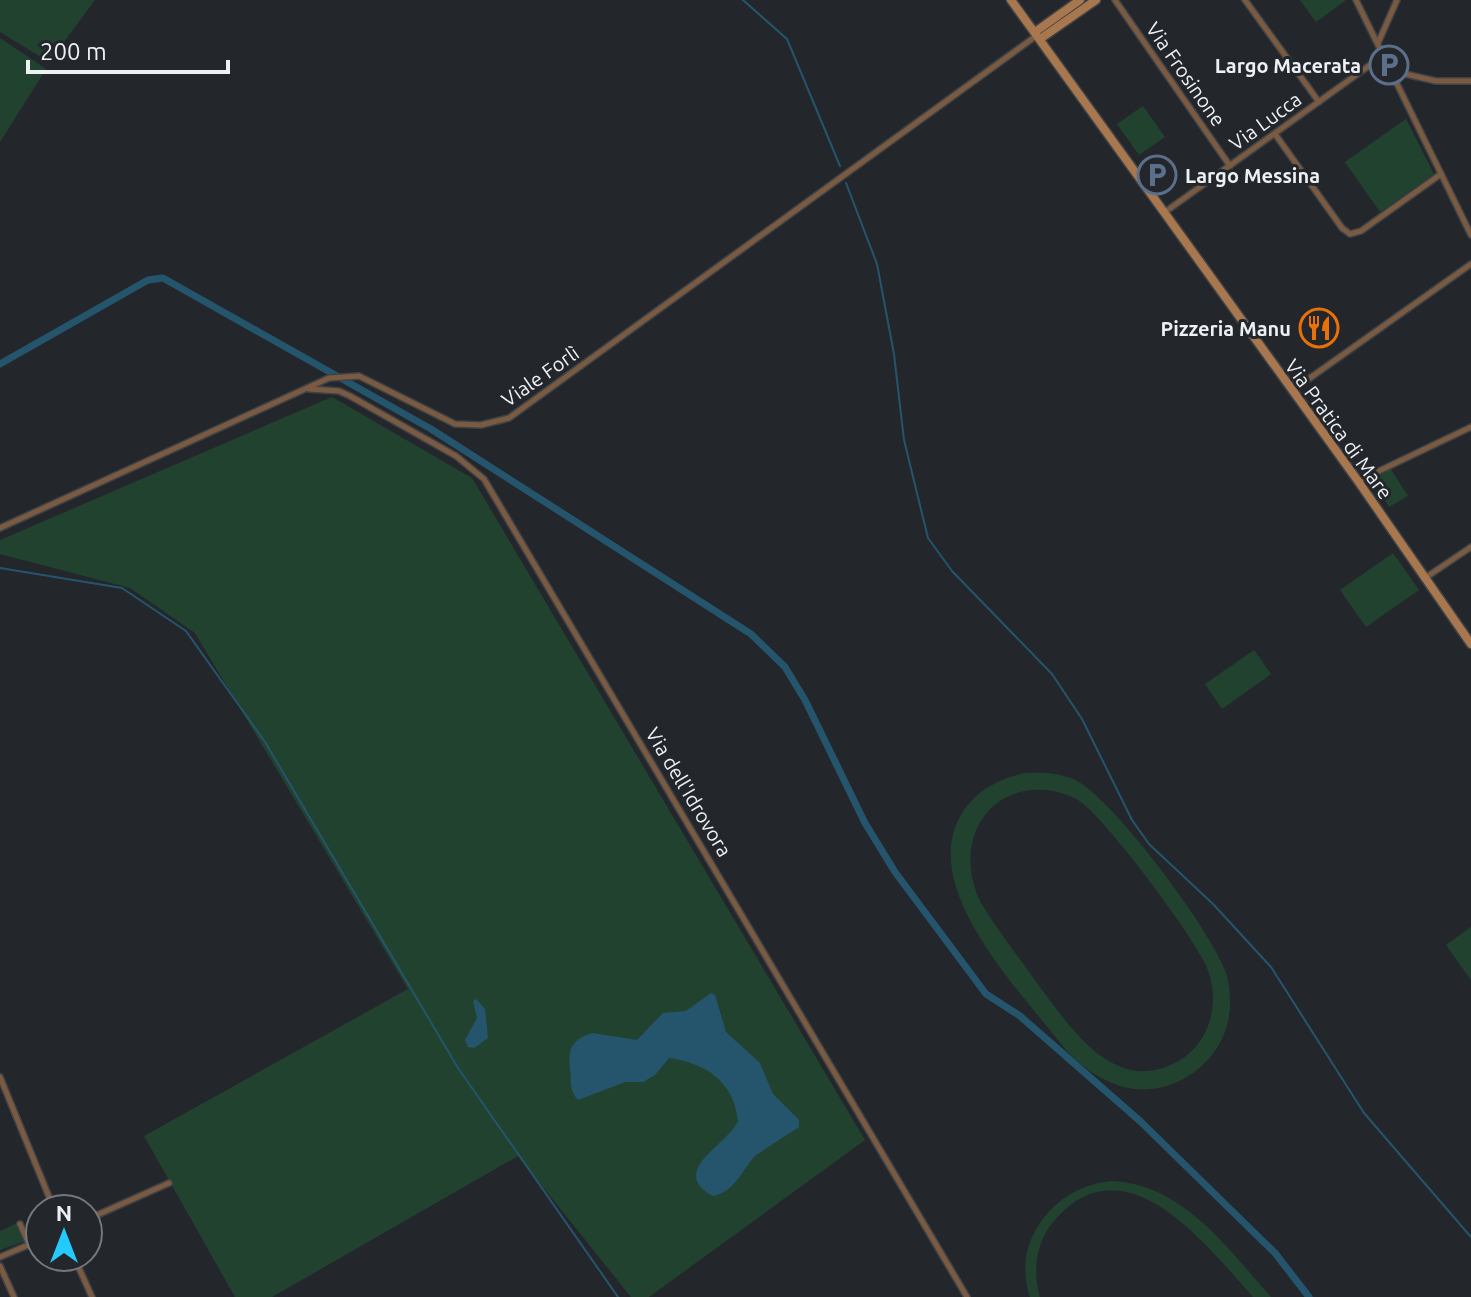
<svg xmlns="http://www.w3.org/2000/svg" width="1471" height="1297" font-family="Ubuntu,sans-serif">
	<rect width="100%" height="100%" fill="#23272c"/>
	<g fill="#224230" fill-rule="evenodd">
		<path d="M0 0H95L49 62 0 32Z"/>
		<path d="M1300 0H1346L1316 22Z"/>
		<path d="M0 38 46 69 0 142Z"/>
		<path d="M1143 106 1165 137 1139 155 1117 124Z"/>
		<path d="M1406 119 1434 174 1380 212 1345 162Z"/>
		<path d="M332 397 472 478 865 1140 649 1297H631L518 1156 272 1297H235L144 1136 408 989 195 633 130 588 0 554V540Z"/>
		<path d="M1390 468 1408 496 1389 507 1372 479Z"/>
		<path d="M1393 553 1419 590 1366 627 1340 590Z"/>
		<path d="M1254 650 1271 674 1222 709 1205 684Z"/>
		<path d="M1025 773C1044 772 1063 773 1079 782 1118 806 1206 924 1224 968 1229 979 1230 992 1230 1004 1230 1059 1173 1102 1120 1086 1098 1079 1080 1065 1065 1049 1022 992 913 885 964 810 978 789 1001 778 1025 773ZM1031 790C1048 789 1064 792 1078 800 1105 817 1190 932 1205 963 1210 974 1213 986 1213 998 1213 1023 1202 1047 1180 1060 1115 1099 1070 1027 1037 983 1018 956 998 931 981 903 957 856 974 797 1031 790Z"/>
		<path d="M1471 927V980L1446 945Z"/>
		<path d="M1115 1181C1184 1186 1229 1250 1271 1297H1253C1207 1246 1125 1137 1054 1221 1036 1242 1032 1271 1040 1297H1030C1010 1239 1058 1183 1115 1181Z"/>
		<path d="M18 1223 25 1241 0 1250V1231Z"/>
	</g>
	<g fill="#25556d">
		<path d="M711 993 715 995 726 1032 760 1063 773 1094 799 1120V1127C789 1134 761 1151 755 1156 741 1171 736 1191 713 1196 667 1171 728 1145 738 1121 734 1082 706 1063 669 1058L655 1075 643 1082H625L578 1100C568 1088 572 1081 570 1068 568 1049 571 1040 592 1033L637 1040 663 1013 686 1011Z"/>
		<path d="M476 999 485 1009 488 1038 474 1048 468 1047 465 1040 477 1018 473 1001Z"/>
	</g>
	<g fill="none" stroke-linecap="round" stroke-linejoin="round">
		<g stroke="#25556d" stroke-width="2">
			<path d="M743 0 787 39 840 166"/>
			<path d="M846 183 877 264 894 354 904 440 928 538 952 571 1052 674 1082 719 1132 820 1149 844 1213 904 1271 967 1364 1113 1471 1237"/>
			<path d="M0 568 122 588 186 631 265 742 458 1068 618 1297"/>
		</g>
		<path stroke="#25556d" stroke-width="7" d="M0 364 148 280 163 278 431 429 751 634 785 667 805 700 865 823 895 872 986 994 1020 1016 1140 1121 1275 1253 1309 1297"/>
		<g stroke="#3f4348" stroke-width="8">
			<g id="street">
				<path d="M1115 0 1230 166"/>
				<path d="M1245 0 1319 102"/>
				<path d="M1356 0 1471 235"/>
				<path d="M1378 43 1397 0"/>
				<path d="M1392 71 1436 81H1471"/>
				<path d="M1275 134 1342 228 1350 234 1361 231 1441 174"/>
				<path d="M1165 212 1384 55"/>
				<path d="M309 389 339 391 350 396 456 456 484 479 967 1297"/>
				<path d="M1293 390 1471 264"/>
				<path d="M1358 481 1471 427"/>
				<path d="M0 528 329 378 359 376 455 424 481 425 509 418 1036 36"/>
				<path d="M1425 578 1471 547"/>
				<path d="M0 1077 54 1209"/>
				<path d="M88 1219 169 1183"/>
				<path d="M20 1224 29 1244"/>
				<path d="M0 1257 40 1240"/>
				<path d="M74 1257 92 1297"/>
				<path d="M0 1266 14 1297"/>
			</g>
		</g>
		<g stroke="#3f4348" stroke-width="11">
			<g id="secondary">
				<path d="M1011 0 1358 481 1471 644"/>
				<path d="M1035 32 1080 0"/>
				<path d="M1040 39 1096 0"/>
			</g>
		</g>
		<use href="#street" stroke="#7a5b41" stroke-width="5"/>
		<use href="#secondary" stroke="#a9774d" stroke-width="8"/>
	</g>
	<defs>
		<g id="parking-ring" transform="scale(2)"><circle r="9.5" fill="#23272c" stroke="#5c6f8a" stroke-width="1.5"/><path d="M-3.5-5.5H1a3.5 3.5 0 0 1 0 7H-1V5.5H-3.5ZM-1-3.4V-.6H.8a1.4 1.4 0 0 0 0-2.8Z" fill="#5c6f8a"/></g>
		<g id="restaurant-ring" transform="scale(2)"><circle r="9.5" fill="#23272c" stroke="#e8710a" stroke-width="1.5"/><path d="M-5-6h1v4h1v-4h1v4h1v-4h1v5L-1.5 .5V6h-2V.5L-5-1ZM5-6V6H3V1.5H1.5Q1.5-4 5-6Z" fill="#e8710a"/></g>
	</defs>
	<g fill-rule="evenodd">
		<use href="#parking-ring" x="1389" y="65"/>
		<use href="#parking-ring" x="1157" y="175"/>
		<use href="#restaurant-ring" x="1319" y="328"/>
	</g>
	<g text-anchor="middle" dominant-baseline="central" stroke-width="6" stroke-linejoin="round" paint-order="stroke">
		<g font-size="20" font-weight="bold" fill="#eef1f4" stroke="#23272c" text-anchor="end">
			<text x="1361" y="65">Largo Macerata</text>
			<text x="1185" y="175" text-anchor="start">Largo Messina</text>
			<text x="1291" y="328">Pizzeria Manu</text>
		</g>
		<g font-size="20" fill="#eef1f4" stroke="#23272c">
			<text transform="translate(1186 74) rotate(55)">Via Frosinone</text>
			<text transform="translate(1265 121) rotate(-36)">Via Lucca</text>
			<text transform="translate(540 376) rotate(-35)">Viale Forlì</text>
			<text transform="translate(1339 429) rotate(54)">Via Pratica di Mare</text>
			<text transform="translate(689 792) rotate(59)">Via dell'Idrovora</text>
		</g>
	</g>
	<g transform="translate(64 1233)"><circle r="38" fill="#23272c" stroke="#74787c" stroke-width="2"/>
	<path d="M0-6L14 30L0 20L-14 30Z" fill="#24c9fe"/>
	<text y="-12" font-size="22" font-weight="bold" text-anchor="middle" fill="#eef1f4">N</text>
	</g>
	<path d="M28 60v12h200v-12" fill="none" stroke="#eef1f4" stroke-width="4"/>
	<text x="40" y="60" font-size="24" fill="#eef1f4" stroke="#23272c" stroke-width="6" paint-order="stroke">200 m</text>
</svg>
